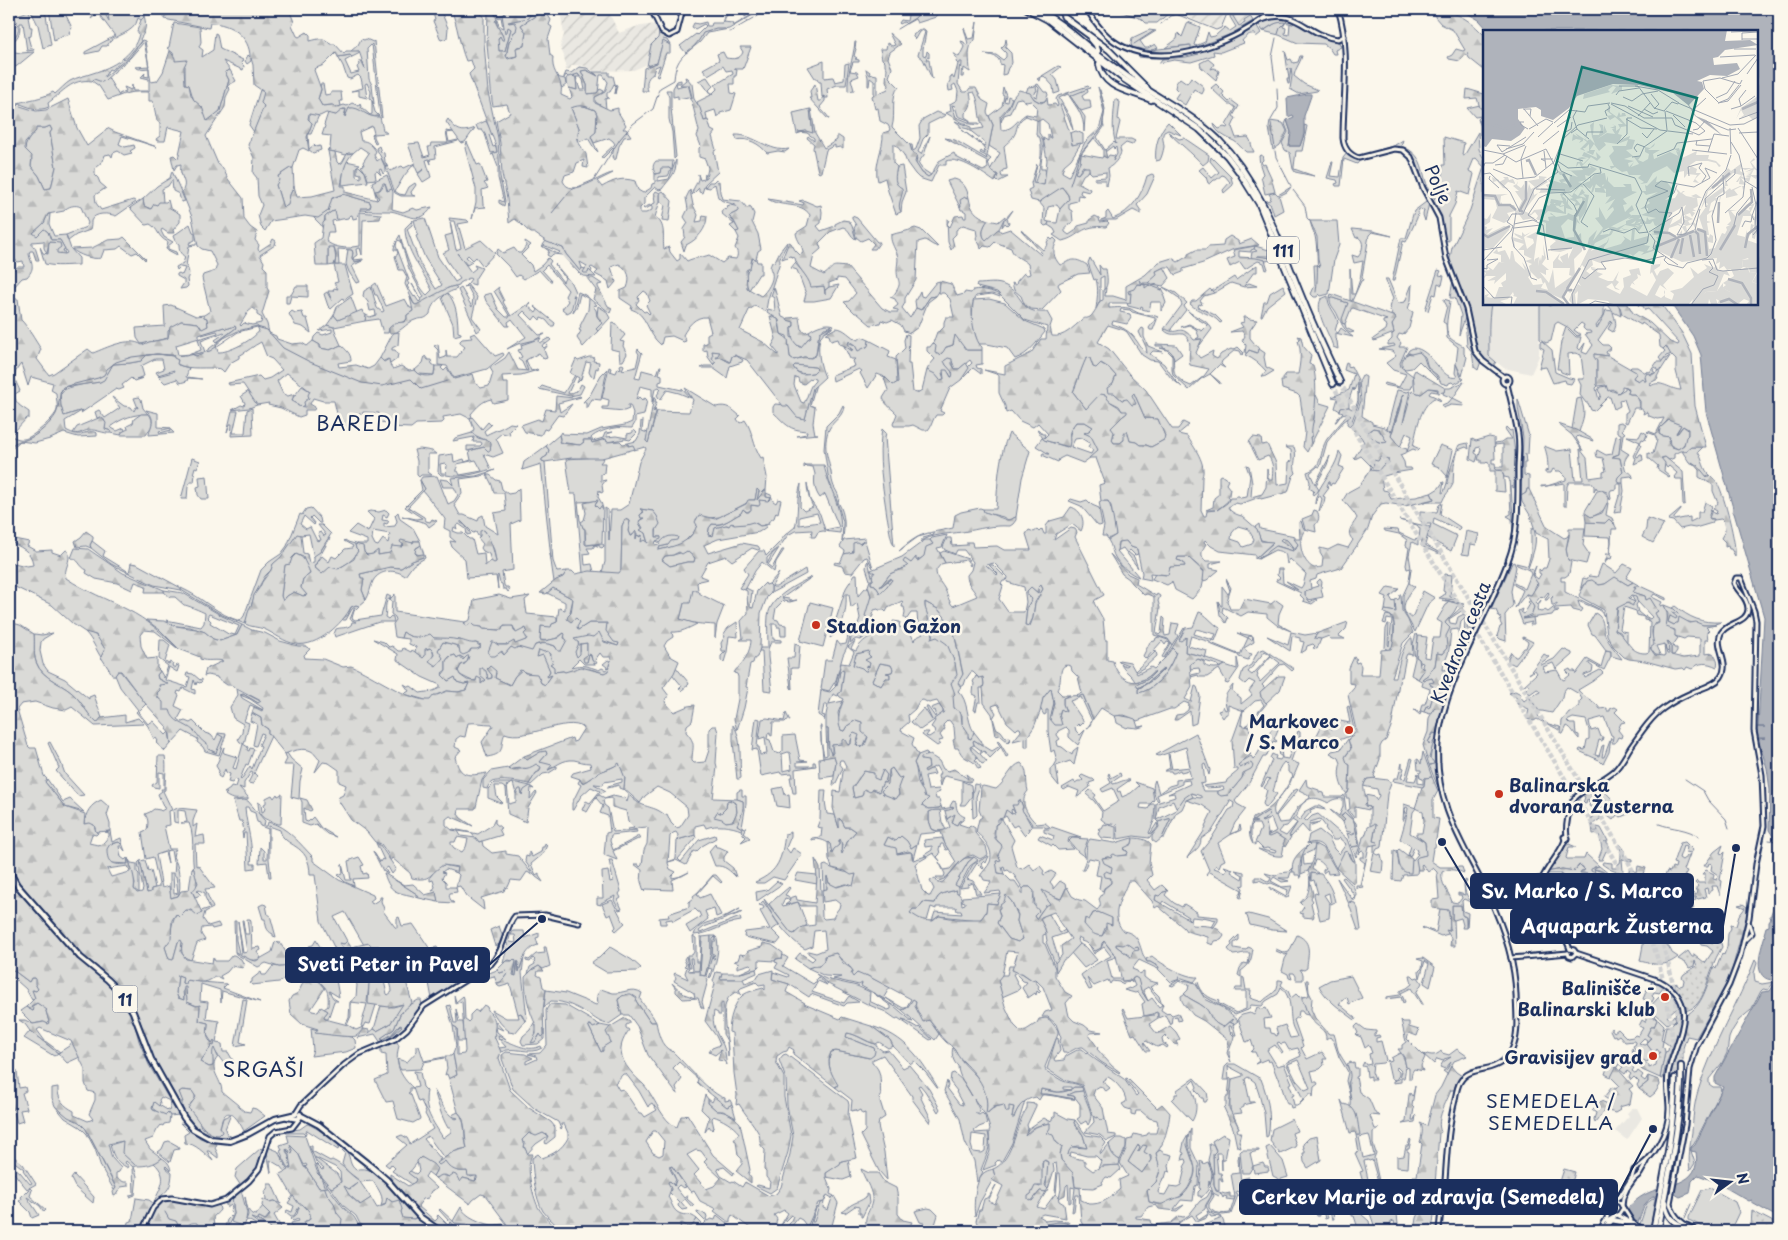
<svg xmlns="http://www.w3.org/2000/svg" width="1788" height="1240" font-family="'Playpen Sans',sans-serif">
	<defs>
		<pattern id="industrial-furrows" width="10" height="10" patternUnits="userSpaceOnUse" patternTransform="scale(1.25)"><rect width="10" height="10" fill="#eae8e2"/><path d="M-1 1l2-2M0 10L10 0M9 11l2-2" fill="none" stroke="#c8c7c4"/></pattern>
		<pattern id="forest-firs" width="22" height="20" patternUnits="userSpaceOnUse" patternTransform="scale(1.25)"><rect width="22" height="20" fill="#dadad7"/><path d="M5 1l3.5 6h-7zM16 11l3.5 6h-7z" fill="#babbbb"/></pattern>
		<pattern id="cemetery-stones" width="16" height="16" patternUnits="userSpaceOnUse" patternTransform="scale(1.25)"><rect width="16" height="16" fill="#dadad7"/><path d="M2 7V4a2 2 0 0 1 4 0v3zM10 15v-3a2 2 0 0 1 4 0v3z" fill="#babbbb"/></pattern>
		<pattern id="park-dots" width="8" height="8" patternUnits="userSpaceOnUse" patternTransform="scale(1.25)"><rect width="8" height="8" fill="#dadad7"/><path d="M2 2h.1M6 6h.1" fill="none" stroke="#babbbb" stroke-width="1.8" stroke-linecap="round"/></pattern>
	</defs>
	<rect width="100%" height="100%" fill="#fbf7ec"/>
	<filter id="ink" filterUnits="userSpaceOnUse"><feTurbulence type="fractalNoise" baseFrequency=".02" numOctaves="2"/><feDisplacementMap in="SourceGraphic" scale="10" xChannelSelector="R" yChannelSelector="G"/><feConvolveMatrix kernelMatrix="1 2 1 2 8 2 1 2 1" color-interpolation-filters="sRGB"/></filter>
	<g filter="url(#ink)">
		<g fill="#eae8e2">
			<path d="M1491 304H1542L1540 306 1539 356 1531 374 1504 368 1489 356V310Z"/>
			<path d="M1632 1108H1637L1642 1118 1627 1140 1615 1131 1629 1116 1627 1113Z"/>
		</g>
		<g fill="url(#industrial-furrows)">
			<path d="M560 9H607L619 33 635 27 656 24 658 34 650 59 645 65 634 70 594 71 585 66 572 65 570 69 566 70 564 56 560 47 564 35Z"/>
			<path d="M1168 9H1245L1253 20 1240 28 1227 10 1219 30Z"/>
		</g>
		<g fill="#dadad7" stroke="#7a849a" fill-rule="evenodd">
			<path d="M31 9H43L46 15 51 45 43 48 38 25 31 11 29 12 31 15 28 17 30 27H32L31 36 28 37 31 48H33L34 50 27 51 23 23H20C20 34 19 38 9 44 16 35 22 31 15 19L10 17 11 15C21 15 23 13 31 9Z"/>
			<path d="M47 9H63L72 28 69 32 70 34 65 36 63 35 54 41 50 15Z"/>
			<path d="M94 9H101L102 13 105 14 109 21 107 9H120L122 12 127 9H135H133L137 14 138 9H141L144 18 141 20 138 18C135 35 112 34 107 46H102L99 51 85 54V52L115 36 98 13 91 19 94 14Z"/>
			<path d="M428 9H440L448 28 447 38 441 40 433 21 435 20 433 13 430 14Z"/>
			<path d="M494 9 498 16 502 15 507 29 509 27 511 29 505 51H499L497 40 500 36H503L498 28 496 20 497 19 499 26 503 28 501 17 497 18 493 10Z"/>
			<path d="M728 9H731L725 18 724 22 732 23 733 26 750 16 749 14 745 17 744 10 740 9H762L754 14 747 11 746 13 748 12 753 15 729 29 707 33 700 42 686 53 680 46 696 34 697 35 706 26 704 24 695 29 692 27 694 23 698 24 706 22 707 26H711L712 23H722L726 10Z"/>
			<path d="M909 9H934L937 11 936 17 917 23 915 19 906 24 904 22 900 24 899 23 901 20 907 21Z"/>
			<path d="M1114 9H1168L1167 11 1169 13 1157 23H1146L1142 19Z"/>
			<path d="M533 13 537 15 521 25 526 32 524 46 517 47V56L506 58 509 41 512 38 513 33 516 31 513 22 509 23 508 22 528 17Z"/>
			<path d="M1231 13 1239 26 1245 23 1244 20 1250 16 1253 21 1231 34 1194 48 1191 49 1190 45 1165 48 1177 39 1178 33 1182 37 1188 22 1200 27 1194 45 1195 46 1205 42 1208 32 1210 37 1215 36 1225 27 1230 31 1236 27 1230 17Z"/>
			<path d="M1283 21 1286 22 1283 27 1286 28 1285 34 1289 35 1290 23 1293 24 1296 21 1314 33 1339 42 1341 47 1335 50 1336 54H1333L1329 48 1324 44 1298 43 1279 35 1263 31 1276 23Z"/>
			<path d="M174 23 200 27 201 42 199 47 203 50 202 57 213 50 215 33 217 34 220 49 243 60 241 63 244 66 243 70 223 61 230 70 225 72 229 80 220 111 209 121H206L202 107 194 101 189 85 185 84V66L175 61 173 53 167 48 169 47Z"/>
			<path d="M1257 26 1261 33 1256 37 1255 34C1249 33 1246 36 1242 41L1244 43 1221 52 1213 51 1214 55 1191 62 1174 60 1159 63 1162 59 1186 57 1199 54C1193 52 1189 55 1184 56 1169 58 1153 59 1139 57V55C1186 58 1216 49 1257 26Z"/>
			<path d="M921 29H924L926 32 923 49V55L926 56 927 51 929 53V58L927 57 926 60H929L932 79 923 59 918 55 925 32 922 30 919 32 915 39 913 37V35Z"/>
			<path d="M1149 30 1156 31 1140 41 1145 48H1148L1155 44 1158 48 1151 51 1132 47 1131 44 1132 38Z"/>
			<path d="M659 32 664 36 663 39 667 40 670 45 663 42 657 63 647 66 651 45 658 38Z"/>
			<path d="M361 39 364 40 366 39 373 42 374 41 382 118 380 115 372 44 367 49 369 79 372 85 374 104 370 98 371 92 367 83 365 84 367 98 359 96V90L351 91 363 88 361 78 358 75 350 79 347 78 343 66 338 57 351 55 352 57 345 61 351 74 359 72 357 67 360 65 359 61H361L365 69 359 51 352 52 351 51 358 45Z"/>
			<path d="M1006 39 1007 44 1005 47 1011 53 1012 63 1008 68 1006 74 1002 75 1003 65 1000 64C1000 56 990 55 984 54L996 55 1003 60 1006 57V53L1001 48 1005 44Z"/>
			<path d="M855 42H856L855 48 856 49 854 56 857 58 855 59 859 60V62H853L850 71 857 72 859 76 851 79 854 90 848 91C847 72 853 60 855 42Z"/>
			<path d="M740 47H751L743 69H734L737 70 736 76H734V84H730L731 93 736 94 731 110 720 113V115L717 117 715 110 706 113 707 120 704 121 697 102 711 95 704 85 698 81 707 77 713 86 709 90 712 94 717 89 715 85 733 74 732 70 726 71 723 66 708 75 703 69 719 60 717 54 723 52 726 58C733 59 740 60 743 52Z"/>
			<path d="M9 51 21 53 34 52 17 66 9 70Z"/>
			<path d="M1285 51 1288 60 1291 59 1293 63 1298 62 1300 56H1302C1300 64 1295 68 1294 76L1304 84 1318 90 1317 91 1299 94 1290 89 1292 76 1291 68 1289 84H1288L1287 79H1289Z"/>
			<path d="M1208 59 1214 64 1211 69 1214 68 1219 71 1216 80 1201 67 1200 63Z"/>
			<path d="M824 61V78L833 77 835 82 844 80 845 64 849 63 846 85H837L827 89 828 98H825L824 96 822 97 821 82H819L817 78H815L808 67Z"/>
			<path d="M1058 66 1061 67 1052 74 1057 80 1060 92 1054 94 1053 86 1044 76 1041 77 1040 81 1037 79Z"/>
			<path d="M586 70 597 75 593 72H609V76H613L615 84 617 85 615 94 616 86 614 84 610 92H607V97L609 98 605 99 606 109 594 101 595 97 605 92 608 82 603 75H600L598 93 587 94V85L581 71Z"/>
			<path d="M577 73 580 77H576L577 90 569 88 567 84 562 88 556 77 565 79 566 84V79L569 75 575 77 574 74Z"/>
			<path d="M107 76 119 96 108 100 99 86 92 81 93 79 105 80Z"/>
			<path d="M1191 77 1203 86 1204 90 1202 94 1194 89 1185 105 1175 98 1179 92 1175 88 1176 83 1180 78 1187 83Z"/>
			<path d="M681 80V83H676L677 87 688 84 692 99 688 97 678 99V96L673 97V88L677 81Z"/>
			<path d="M320 84H323L325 95 331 94V92H341L342 101H340L341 106 335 108 332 105 322 106 318 99 321 90Z"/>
			<path d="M1038 84 1044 92H1047L1048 95 1045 101C1036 104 1033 96 1026 93L1028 87 1036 86 1037 91H1036L1034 96 1037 97 1039 88 1036 85Z"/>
			<path d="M1216 84 1224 92 1222 95 1229 102 1231 100 1239 106 1233 116 1236 118 1232 127 1236 138 1248 137C1252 141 1251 148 1254 152H1246C1242 149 1238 143 1234 141 1227 138 1215 132 1214 124L1219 129 1224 127 1227 128 1228 126 1226 125 1236 108 1231 104H1228L1211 88Z"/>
			<path d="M1003 87 1006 95 1004 101 1007 102 1008 96 1012 98 1008 107 1000 116 1001 130C1014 130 1016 120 1026 114V116C1014 123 1019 129 1013 137 1011 140 1007 143 1004 146L1007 169 1003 170 1001 174 1002 177H1008L998 182 996 180 998 175 990 170 1000 153 989 146 993 125 989 116 1002 106 1004 95 1002 94Z"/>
			<path d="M1087 88 1088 92 1082 96 1084 100H1090L1091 108 1081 111 1070 96Z"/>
			<path d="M260 90 264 92V106L254 132 249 125Z"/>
			<path d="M1115 99 1120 102 1118 119 1120 122 1116 139H1131L1135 141 1132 145 1126 143 1120 148 1121 153C1118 159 1114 165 1108 168L1109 176 1107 185 1105 186V180H1095L1094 178 1106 177V172L1092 174 1089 171V169L1083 166 1078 174 1074 173 1080 162 1081 154 1102 158 1103 156 1107 158 1109 155 1115 156 1113 161 1117 154 1116 147 1114 149 1113 146 1105 152V150L1114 142 1116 144C1111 131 1114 114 1115 99Z"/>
			<path d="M578 105 584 106 595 110 597 114 596 132 591 137 598 152 594 148 588 138 579 142 577 140 579 128 571 108Z"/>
			<path d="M1480 105 1481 108H1484V118L1479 121 1484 132 1480 135V125L1478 119 1481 116 1475 117 1467 108Z"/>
			<path d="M353 107C365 109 366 118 380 117L383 130 387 133 374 134V137L377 143 375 144 372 135 374 133 372 126 359 132 361 141C367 140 372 145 376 151L374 155 377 161 381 158 385 167V172L383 174 381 169 379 170 381 175 377 171 375 172 376 179 368 180 366 173 361 166 364 165 363 162 369 153 360 147 353 153H348L346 155 335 152 328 151 327 150 330 149 331 136 322 135 325 126 324 125 328 113 336 115 341 110 346 109 344 116 349 108Z"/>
			<path d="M810 109 813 134 806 131 797 134 793 113Z"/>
			<path d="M936 112 946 115 928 124V134L923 139 918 152 921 154 930 136 924 155 918 163 922 169 931 175 928 177 922 173 916 164 917 157 912 152 910 145H912L913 151 916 149 920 138 919 126 923 119Z"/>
			<path d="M312 113 319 115 311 134H308L309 149 314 145 316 147 320 146 321 150 313 153 308 149 307 137 312 123 309 121V114Z"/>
			<path d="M448 119C456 130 461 134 475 128L465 142 461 143 446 122Z"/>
			<path d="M1037 120 1039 121V133C1048 144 1040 157 1041 169H1045L1046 174 1044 185 1034 184C1040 170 1043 153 1040 138L1036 135Z"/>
			<path d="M1287 120 1291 132 1289 146H1300L1304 134V125L1307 126 1302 151H1296L1294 167V169L1314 176 1295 172 1293 169 1290 153 1285 150 1282 143 1288 132 1285 124Z"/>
			<path d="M486 121 493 134 489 135 493 147 496 146 497 152 491 153 485 134 482 130H478L476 125Z"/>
			<path d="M1168 122 1181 135 1168 130 1164 132C1161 137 1164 141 1164 147 1163 152 1162 156 1160 160L1156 161C1154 148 1159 131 1168 122Z"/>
			<path d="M50 126 52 130 50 133 56 167 51 188 45 189 39 176 31 166 32 160 25 149C26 140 33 136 35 128H45Z"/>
			<path d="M446 131 453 132 447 133 449 142 458 140V141L435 147 436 158 430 159 431 164 429 159 426 160 431 177 423 182 418 174 424 169 418 173 414 164 404 176 395 191 399 194 405 195 409 187 415 183 416 185 411 192 412 195 415 196H401L395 193 385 165 376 148 379 146 381 152 384 153 385 162 390 171 402 166 404 168 415 163 408 144 419 143 424 157 430 155 428 147H430L431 143H448Z"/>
			<path d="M1076 131 1083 134V143L1073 146 1070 138V133Z"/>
			<path d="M1168 132 1179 139 1184 138 1209 155 1208 161 1203 165C1191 152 1180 144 1168 132Z"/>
			<path d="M1478 132 1479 149 1484 160V304H1491C1488 320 1489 339 1489 356L1496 362 1493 366 1483 358 1478 351 1468 308 1449 263 1452 248 1470 210 1484 167 1476 158 1474 159 1469 171 1474 174 1469 195 1458 191 1455 204 1449 216V241L1445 240 1441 215 1424 184 1416 160 1411 153 1406 149 1396 147 1375 153 1377 151 1395 145 1403 140 1401 146C1430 156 1418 179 1435 199L1442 177 1443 165H1445L1444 137 1464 143 1462 155 1464 156Z"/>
			<path d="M735 135C755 134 769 153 789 149L785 152 778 151 767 153C760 144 747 137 737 140Z"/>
			<path d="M467 142 477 165 480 164 487 182 484 183 488 188 482 190 483 205 486 207 475 208 472 219 476 202V189L465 148Z"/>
			<path d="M1347 153 1360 160 1357 164 1344 159 1341 186H1336L1335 184 1338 183 1337 180 1327 178 1332 162H1333L1330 176 1340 177 1343 158Z"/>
			<path d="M1211 157 1231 177 1233 185 1224 193 1223 190 1230 182 1225 176 1222 175 1216 180H1214L1210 184 1208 183 1206 177 1199 170 1203 167 1212 178 1219 172 1210 161Z"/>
			<path d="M346 161 360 164 356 167V176L361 178V174L357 173V166H359L365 172 368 182 342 185 343 173Z"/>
			<path d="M656 161H673L672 170 669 168 661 170 660 173 655 174C654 170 651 166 656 161Z"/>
			<path d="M902 166 906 192 902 202 901 212 899 209V187L894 180 897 167Z"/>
			<path d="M290 168H293L294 186 290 195 289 205 283 208 276 185 278 176Z"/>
			<path d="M172 171 185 201 181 202 179 194 173 191 172 180 168 186 162 189 163 202 150 209 144 206 143 199 157 186 170 178Z"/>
			<path d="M1152 174 1155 176 1147 194 1137 205 1141 211V214L1133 210 1116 220H1101L1106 218V213L1108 211 1113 219C1132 211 1142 195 1147 176Z"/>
			<path d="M387 175 392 189 388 191 385 183H383L380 189 375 193 380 199 377 200 372 182Z"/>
			<path d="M954 179C963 181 967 188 969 198L965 197 960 207 947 181Z"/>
			<path d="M1062 187 1068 195 1069 199 1060 209 1057 205 1048 207 1046 221 1049 222 1048 225 1045 226 1043 224 1044 208 1039 202C1047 197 1054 190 1062 187Z"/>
			<path d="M1291 187 1287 192 1279 196 1283 210 1274 215 1271 205 1266 201 1270 200 1271 197 1269 194 1275 192 1278 195Z"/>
			<path d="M663 191 672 201 669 221 662 220 665 205 660 201V193Z"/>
			<path d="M343 194 370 202 371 206C364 211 359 207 357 218L353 219 352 215 349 216 348 218 337 220 335 211 331 212 325 217 323 229 321 225 313 217H318L328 211 331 199Z"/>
			<path d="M1427 197 1429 203 1425 221 1423 215 1424 210 1419 209 1417 218 1406 242 1403 241 1394 281H1392L1401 238H1406L1414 211 1426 202Z"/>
			<path d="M730 205 735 206 736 205 739 207V211L729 216 738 228 739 232H736L730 226 734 224 721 213 723 209 726 210 728 207 727 206Z"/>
			<path d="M1013 210 1007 219 1009 223 1007 225 1005 223 1002 227 1004 219 999 229 986 241C980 235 983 226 988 220L998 222 1005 216V219Z"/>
			<path d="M48 214H50L49 224 54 236 66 235 71 249 79 258V265C67 265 56 267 45 264L40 247 43 253 48 254 49 242H60L65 254 67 253 60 240H51L48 232 44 229 38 236 34 235 33 233 44 223Z"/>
			<path d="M425 218 438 257 455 282 460 279 447 261 443 253 449 250 445 236 452 234 450 222 456 250 461 248 454 221H450L449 218 467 220 469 222 458 224 465 248 481 240 495 253 483 266 476 257 473 260 468 255 466 257 472 262 467 265 457 253 471 272 476 268 474 265 482 268 475 279V285L468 283 471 279 469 278 460 283 459 285 448 288 426 302 416 305 414 304 405 284 407 277 403 270H399L395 256 398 254 397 250H394V248L397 241 396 246 409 280 407 281 409 284 407 286 414 297 415 296 419 302 421 300 412 284 421 299 424 297 409 269 401 241 397 240 400 235C404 251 415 284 427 295L432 290C423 271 405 250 405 228L413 220 412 225 407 229 420 264 436 289 442 285 425 258 416 236 418 235 414 220Z"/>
			<path d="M1310 221H1337L1339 245 1334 259 1329 294 1321 296 1319 294 1317 297H1314L1311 294 1315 285 1314 265H1318L1320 267 1318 260 1317 237Z"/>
			<path d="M190 224 193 232 195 233V240L189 243 190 245 196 243V245L189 246 186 266C189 270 190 274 187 279L188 286 186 288 180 289 184 283V280L177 276V274L179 273 182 275 185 268 180 267 177 270 176 267 183 263 185 257C180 253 179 252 179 244L175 241 173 236Z"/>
			<path d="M1352 229 1373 231 1392 236 1372 232 1369 235 1362 277 1363 280 1361 281 1352 301 1350 300V269L1352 294H1355L1360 279 1363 261 1354 263 1352 255 1358 257C1363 251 1365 241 1358 237L1356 238Z"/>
			<path d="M525 241 531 245 521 255 531 265 533 271 542 265 548 258 551 261 549 264 563 282 565 278 555 264 571 283 575 292 573 297 575 295 571 311 567 313 562 309 568 301 565 296 568 290 547 265 542 270 552 281H549L539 270 524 279 519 275 516 277 508 266 496 254 498 249 503 253 514 248 518 253H521L526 246Z"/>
			<path d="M546 241 563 248 566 254 580 271 582 268 589 270 596 277 583 276 580 274 562 255 553 254 550 257 547 255 549 251 542 246 558 254 560 252 543 245Z"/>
			<path d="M332 245 334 247 336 259 334 265H345L353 294 344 300 343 298 331 309 328 306 324 294 327 292 332 301 328 291H333L334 288 338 289 334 283 338 282 334 265 328 266V246Z"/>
			<path d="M1255 246 1269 250 1270 256H1257L1271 258V260L1266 261 1265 260 1251 258 1252 252 1257 251 1254 249Z"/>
			<path d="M348 249 352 250 353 253 352 258 354 262 362 261 352 266 360 282 356 283 349 272 346 264Z"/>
			<path d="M753 258 756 259 757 262H761V274H759L749 290C742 277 748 270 753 258Z"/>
			<path d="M1090 258 1100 275 1099 265 1102 269H1106C1107 276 1109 285 1104 290V276L1100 278V301L1096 309C1097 299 1099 290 1096 279L1094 280 1088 263Z"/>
			<path d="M795 263 816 287 824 286 825 290 829 287 839 285 831 298 814 301H804L806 294 797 270 791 268Z"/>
			<path d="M1257 265V272H1254L1244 286 1249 283 1257 286 1244 287 1231 283 1214 293 1212 291 1234 277 1236 280Z"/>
			<path d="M1164 267 1170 278 1163 286 1148 283 1153 278 1156 271Z"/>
			<path d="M1438 270 1441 271 1439 275 1444 276 1442 285 1438 283 1436 295 1433 294 1428 311 1425 310Z"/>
			<path d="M1385 279H1388L1398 303 1405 302 1412 284 1411 300 1408 309 1413 312 1409 328 1403 335 1399 334 1397 338 1401 343 1399 347H1407L1400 363 1401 367 1413 376V384L1411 389H1404L1384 385 1385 383 1399 387 1406 374 1393 370 1386 363 1396 356 1392 351 1379 349 1395 346 1394 344 1388 345V343L1392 339V334L1394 333 1392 325 1395 317 1391 315 1392 313C1387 308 1390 304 1393 299Z"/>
			<path d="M1453 280 1465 310 1473 348 1481 361 1478 370 1474 367C1473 360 1473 350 1467 346L1465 318 1459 335 1461 315 1455 298H1450Z"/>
			<path d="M940 281V290L936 296 930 297 921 310 916 308 915 301 920 291 921 296 924 297 936 282Z"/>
			<path d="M376 283 386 306 405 299 410 308H413V311L407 315V319C402 324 395 323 389 328L388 333H383L379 319 365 321 366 315 370 317 376 315 375 310 370 311 368 302 363 296 364 291 371 287 377 308 382 312 384 311 377 295H375L372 286Z"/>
			<path d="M467 284 477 297 472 317 481 329 477 332 458 290 461 288 472 307 473 297 467 286 464 287Z"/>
			<path d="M1137 284 1155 286 1162 290V288L1165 294H1163L1166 303 1161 311V302H1151L1149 311 1142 309 1143 307 1141 306 1140 309 1128 306 1127 303H1130V290Z"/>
			<path d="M1283 285 1286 291 1267 306 1262 316H1261L1264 302H1267L1270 293Z"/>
			<path d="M296 286H308V297L291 296 289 303H286V295H291Z"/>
			<path d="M499 287 498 289 504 301 503 302 511 316 530 303 531 304 528 306 536 313 538 310 534 306 555 323 554 326H551L546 320 541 318 540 320 536 316 533 320 524 311 520 315 539 335 545 334 535 340 518 344 507 349 526 337 512 319 508 322 509 326H506L486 301 484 295 491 293 498 309 506 317H510L494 291Z"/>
			<path d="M774 287C777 296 779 307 782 317L794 322V325L791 328V337L799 347H801L803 342 811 337 809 331C816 326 827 322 834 325L831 329 824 332 832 327 824 328 818 338 816 355 811 358 804 357 794 360 790 357 787 336 781 334 779 320 767 312 768 309 775 311 774 298 771 296Z"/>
			<path d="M1163 287 1176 293 1187 303 1184 306 1186 310 1171 329 1172 331 1171 332 1164 329 1182 305 1179 298Z"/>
			<path d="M578 292 585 295 597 305 593 306 596 310 597 316 602 323 597 329 598 331 583 347 577 338 581 331 579 330 581 327 580 326 588 310 589 299 580 294 577 306 573 312Z"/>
			<path d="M447 293C457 302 458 320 458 332L461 333V334L454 336 453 324 442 298Z"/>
			<path d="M1328 296C1327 307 1337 313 1338 323L1337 324 1335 331 1338 333 1341 328 1353 337 1335 333V339L1337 341 1338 349 1333 347C1330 334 1314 313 1321 299Z"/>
			<path d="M351 297 357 313 338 320 334 315 337 307Z"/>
			<path d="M1330 297 1348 303 1342 323 1345 324 1346 328 1354 332 1350 333C1342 328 1342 324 1338 316 1335 308 1329 306 1330 297Z"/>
			<path d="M989 299 1005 303 1025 321 1044 329 1045 332C1036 343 1029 354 1015 359L1007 348 987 344H978L972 324 973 300Z"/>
			<path d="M1444 299 1450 301C1449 311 1443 330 1450 338 1454 342 1460 343 1464 347V354L1467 357 1462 376 1456 364 1458 347 1447 338 1446 324 1443 322 1447 306 1444 301Z"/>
			<path d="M1542 304H1547L1550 306 1552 304H1604V315L1596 326 1597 328 1604 316 1606 310 1613 311 1607 304H1619L1621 316 1613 312C1615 320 1618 325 1613 332L1608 329 1612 322 1611 321 1598 340 1603 345H1608L1611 348 1606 352 1608 356 1594 354 1597 361V385L1598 386 1596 388 1599 400 1601 395 1598 390 1600 387 1607 386 1610 390 1618 393 1625 389V386L1629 390 1628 393 1630 394H1634C1638 398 1640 401 1640 408H1634L1627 423 1625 422V413L1628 411 1624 399 1619 400 1620 406 1614 409 1610 397H1608L1594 411 1591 410 1588 403H1586L1580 395 1581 385 1578 379H1584L1581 355 1575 353 1568 354 1569 375 1561 372 1560 369H1557L1561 342 1566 327 1576 337H1581L1578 348 1580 350 1585 343 1582 352 1587 354 1593 345 1585 334 1591 333 1590 331H1586L1583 328 1584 325 1581 323 1574 330 1581 335 1577 336 1569 328 1558 322 1555 324 1551 341 1546 343 1540 339V306Z"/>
			<path d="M171 305 196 316 204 315V317L207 318 208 326 202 330 198 323 181 321 168 331V338L141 344 137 338 136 328 165 326 164 306Z"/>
			<path d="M1187 310C1195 318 1206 318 1212 329L1200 345 1201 339H1196L1199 337 1196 329 1189 325 1181 327 1189 324 1202 331 1208 325 1194 317Z"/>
			<path d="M292 311 295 313 302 312 304 318H307L311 333 303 327 295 325 289 314Z"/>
			<path d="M614 322 625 335 620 341 624 342 623 346 627 354 623 361H620L619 351 611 349 612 323Z"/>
			<path d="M327 325 334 327 337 336 341 345 330 350 320 348V345L313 341 314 337 318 333 323 335 332 332V329L319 331Z"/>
			<path d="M235 326 236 328 217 342 215 340 225 333 224 332 201 341 205 352 196 356 191 354 201 350 198 339 218 333 217 331 202 335 203 333 224 327 229 328Z"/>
			<path d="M399 332 398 345 392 348V350H395L398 354 397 359 390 364 388 359 382 362 380 358 393 333Z"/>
			<path d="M475 333 495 356 503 353 504 355 487 369 454 378 447 366 438 365V350L434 346 438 344 440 359 446 357V350L447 357H457L465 347 460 343V341L462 339 472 338 470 335Z"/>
			<path d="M954 335H957L967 350H982V364L976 365 977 368 981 369V374L973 368 961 380 968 367 972 363 970 360 959 369H955L952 361 945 360 946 365 951 370 953 376 951 377 949 373H942L944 379 940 380 927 370 929 366 935 359 927 351V347H930L933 343 944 348 953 345Z"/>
			<path d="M541 338 539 341 540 343 549 338 551 340 546 344 544 343 542 346 544 348 548 345 544 350 547 358 544 359 539 353 526 360 528 371H526L522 362 518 359 522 357 518 350 522 349 521 345Z"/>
			<path d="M869 340 890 351 888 357 896 360 897 383 893 385 885 377 877 374 868 388 860 373 862 371 859 369 833 381 832 375 855 366 853 361 855 359H850L844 346 853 350 847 342 855 345 858 350 862 348 867 347Z"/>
			<path d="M1542 341 1552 350 1555 372 1569 378 1574 379 1571 384 1566 383 1565 380 1553 383 1546 367 1539 368 1544 349 1540 347V342Z"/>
			<path d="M1156 344 1176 345 1182 354 1174 360C1174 353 1169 350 1163 348V346H1156Z"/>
			<path d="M1666 346 1672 354 1666 356 1662 361 1670 356 1661 370 1657 371 1658 369 1655 367 1653 371 1656 373 1649 374 1646 381H1638L1633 378V371L1630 368 1631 367H1637L1646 373 1647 371 1650 372 1657 362H1662L1659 358 1665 351 1663 349Z"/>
			<path d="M638 349 642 353 635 378 640 379 642 370 657 374 660 366H661L659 374 662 375V381L659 382V385L682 390V388L691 398 679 393 667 390 660 400 657 395 661 389 659 387 655 389 652 403V389L640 386 636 400 639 397 642 400 645 398 647 400 644 415 635 417V423L632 428C626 428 619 427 614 428 608 429 595 433 591 438L593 441 603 438 605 433 613 432 607 434V437L616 436 627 438V434L632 433 634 430 637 433 630 440 625 439 607 442 605 439 592 443 591 440H584V442L580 445 559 442 560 438 559 435 561 432 562 434 587 435 601 429 625 425 632 422 633 413 630 405H628L629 409 624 411 602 409V407H608L609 400 602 398 609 367 611 368 610 371 616 373 618 368 621 369 620 365 622 364 624 365 622 370 636 367 639 354 637 351Z"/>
			<path d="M1259 349 1265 353 1264 357 1266 367 1274 371 1264 377 1262 376 1266 371C1260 364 1254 359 1245 355L1249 350 1257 353Z"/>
			<path d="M712 351H719L720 357 729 362H730L732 356 735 355 743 360 742 362 730 366 727 378 713 368H701L704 366H712L715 363 711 359Z"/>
			<path d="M1419 352C1425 356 1424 360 1427 366 1431 372 1436 373 1438 380L1419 361 1412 368 1405 369 1402 366V361L1406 354Z"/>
			<path d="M158 354 174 356 178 360V365L189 368 186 377 202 379 188 378 187 381 180 383 177 379 165 383 158 376 173 372 174 370 158 375 156 372 164 369 162 359H155L141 366 144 376 136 379 143 378 134 381 131 378 122 385 124 388 119 390 116 389 81 413 83 410 64 416 63 414C58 396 56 390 76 386 84 384 92 383 100 382L104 379 113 364 130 363 141 361 147 355Z"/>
			<path d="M425 356 428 360H431L432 364 435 366 434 375 419 374 415 370 423 363Z"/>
			<path d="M589 357H592L594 358 593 361 599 362 598 369 596 368 594 377 591 376 589 372 591 363 586 362 581 379 577 383 579 378 570 373 576 359 578 361Z"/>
			<path d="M1087 357H1090L1093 367 1100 363 1109 368 1116 376 1113 384 1114 393 1122 400 1134 393 1145 418 1158 419 1165 436 1164 440 1151 447 1146 445H1140L1136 442 1130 441 1127 433 1124 440 1120 443H1114L1112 440 1114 436 1111 428 1123 416 1127 413 1122 411 1119 406 1107 400 1086 409 1073 392C1077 384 1083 361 1087 357Z"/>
			<path d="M1346 362 1348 363V367L1351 366 1358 380 1354 391 1353 388 1349 400V407L1341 408 1340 411 1335 408 1338 398 1332 397 1349 390 1354 374 1344 370Z"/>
			<path d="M795 365 815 367 817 369 813 373C804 374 798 375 793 367Z"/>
			<path d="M607 369 601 400 592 399 588 407H586V402H583L590 395 601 375Z"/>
			<path d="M1464 382 1453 398 1463 403 1464 406 1451 405 1443 408 1442 405 1449 402 1452 398 1443 394 1445 388H1450Z"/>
			<path d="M816 384 810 405 815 407 813 423 815 434H818L797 436 806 434 807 431C788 430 786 424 773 412V407L775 404 786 405C794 410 795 418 805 419L812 388Z"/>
			<path d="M302 386 310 391 309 398 303 407 298 406 292 399Z"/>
			<path d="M685 388 716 407C727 404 732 409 740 416L737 419 740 423 745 420C753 431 753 446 761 458L763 457 767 477 766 490 764 491 757 500 759 491 757 490 755 500H749L745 504 720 517 696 519 697 525 695 531 685 541 680 545 659 550V547L668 545 670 541 678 537 660 543 656 541 661 537H656C656 526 660 520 653 511L640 509 644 511 640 515 641 518 644 519 640 520 639 523 645 533 648 544 641 542 642 535 639 537V535L636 539 637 533 630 536 628 531 630 521 626 525 627 520 625 519 622 526 621 572 619 574 602 572 605 562V508L608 510 609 540 611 510H620L629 504 639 462 646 449 645 447 634 450 635 449 628 446V443L636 441 640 434 641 421H643L642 431 648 433 646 441 648 443 657 411 689 412 693 400Z"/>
			<path d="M1429 388 1438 390 1437 392 1431 391 1429 394 1440 399 1441 401 1434 398C1419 408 1417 430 1413 446L1420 449 1418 451 1413 449 1407 452 1412 436 1406 433 1400 447 1391 436 1399 411 1403 394 1391 432 1387 429 1397 390 1407 392 1410 391 1403 423 1412 391 1421 394Z"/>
			<path d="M249 391 257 405 249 408 232 410 241 405 244 406 245 403 241 396Z"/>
			<path d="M1315 395H1316L1320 403 1330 406 1311 444 1310 437 1312 436 1311 428 1314 419Z"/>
			<path d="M112 397 124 406 131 407 134 411 136 407 138 408 134 398 139 397 141 399 143 408 148 414C134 414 122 418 110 427L117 431 124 428 125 430 121 435 111 433V431L105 429C104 423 107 421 101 417L97 418 95 412 99 410 105 418 120 408Z"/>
			<path d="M1581 398C1586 415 1584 415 1579 432L1572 429 1577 399Z"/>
			<path d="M1518 399 1529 436 1528 454H1525L1526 463H1524V475L1529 476V489H1527L1526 493 1521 496 1523 437 1518 407Z"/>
			<path d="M843 405 844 407C841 422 828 420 826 441 825 451 828 459 830 468 832 473 831 479 833 484 835 491 841 495 838 502 846 515 845 528 842 542L843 522 835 495 829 481 824 449 826 426 839 413Z"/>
			<path d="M252 408 253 435 231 436 232 424H230L227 432 232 411H238L233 433H245L247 410Z"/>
			<path d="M146 410 158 413V427L171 428 159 431 160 433 171 430 174 433 149 435C150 425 157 419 146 410Z"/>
			<path d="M1348 414 1351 416 1343 422 1327 442 1320 467 1318 466 1310 473 1315 484 1330 456 1327 465 1316 485 1319 490 1313 495 1312 493 1314 491 1309 488 1310 482 1307 472C1324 467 1319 451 1327 439 1334 430 1341 423 1348 414Z"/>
			<path d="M472 417 482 429 488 422 491 425 484 431 486 435C495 430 501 429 510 423L516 424 509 431 510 435 502 433 496 438 503 453 493 457 484 454 491 469C476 474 461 478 446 475L447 465 445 463 440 464 441 473H445L444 475H441L438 472 439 456 453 454 454 462 464 459 465 462 471 460 469 451 484 447 490 451 491 444C486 439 478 438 472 433L474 429 470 418ZM476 460 482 471 460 475 458 471H456V469L458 468 457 464Z"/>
			<path d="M1669 420 1681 425 1676 433H1678L1683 426 1688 430C1688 439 1685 445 1678 449L1670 445 1669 437 1662 436 1659 434 1660 428Z"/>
			<path d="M1076 422H1085L1093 427 1089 431 1084 433C1092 434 1098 444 1098 452L1083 463 1065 456 1059 459 1058 462 1042 455 1043 453 1049 454 1036 446 1042 438 1047 441 1067 447C1071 437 1068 432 1076 422ZM1082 438 1090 443 1088 447 1093 450 1091 454 1071 447 1075 439Z"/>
			<path d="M1373 428 1378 429 1388 442C1379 445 1373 439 1367 433Z"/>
			<path d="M882 429 886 433 885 437 894 546C890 538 889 526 887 516 883 487 877 458 882 429Z"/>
			<path d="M1642 431 1647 434 1645 440 1642 439 1640 443 1642 445 1636 456 1638 457 1640 454H1642L1643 460 1634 464 1636 458 1633 456 1640 442 1627 436 1639 437Z"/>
			<path d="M1009 433 1030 451 1022 478 1016 517 1008 520 1003 517 983 512V509H996C998 483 998 458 1009 433Z"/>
			<path d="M1616 436 1621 437 1619 454 1613 456 1620 458 1623 472 1619 483H1623L1624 491 1620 512 1614 513 1619 496 1621 495V484H1616V489L1611 490 1610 492 1611 499 1610 500 1607 492 1597 489 1596 487 1594 491V486L1591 482H1569L1567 486 1566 506H1564V483L1541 487V486H1547L1566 480V477L1560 471H1556L1553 469 1551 473H1545V471L1548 470C1548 462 1547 452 1544 446L1557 451 1572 449 1575 480H1583L1580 449 1587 458 1589 478 1603 476V472L1606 471 1603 458 1597 457 1596 453 1597 450 1606 455 1612 454Z"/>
			<path d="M1489 437 1494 438 1495 459H1492V463H1495L1496 470 1503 471 1505 492 1495 491V471H1490V464L1488 463V461L1486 463H1481V460H1478L1481 449 1480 447 1476 448 1475 453 1478 455 1476 462 1470 459 1472 439 1476 441Z"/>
			<path d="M1440 445 1453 450 1447 478V476L1439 467 1431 464Z"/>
			<path d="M546 446 549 450 547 456 542 459V461L545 462 553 561 557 572 567 571 563 577 554 582 550 554 551 558 541 464 522 470 524 462Z"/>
			<path d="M1691 447H1703L1698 452C1703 459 1703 470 1710 475L1709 477 1704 475 1698 466 1689 462 1682 451H1686Z"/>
			<path d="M420 449 432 451 436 454H428V472L432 475H421L419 477 417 475V461L414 450Z"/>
			<path d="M1339 451 1342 456 1339 466 1344 468 1334 484 1332 483 1330 486 1329 481 1327 486 1329 488 1323 496 1325 497 1324 503 1319 511 1322 499 1320 496H1318L1315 504C1315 487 1336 471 1339 451Z"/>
			<path d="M1381 456 1388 459 1389 463 1382 467 1378 471 1370 470 1373 460 1379 459Z"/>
			<path d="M597 457 604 458 600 463H605L604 473 601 474V481L606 480 602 485 603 492 601 493 599 490 598 497 601 502 603 509 601 507 599 509 595 505 598 501 578 502 580 520 585 529V544L587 545 603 544 604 546 602 548 595 545 593 548H587L590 553 584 554 585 565 592 564 594 572 583 573 576 494H571L566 459Z"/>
			<path d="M1665 457 1683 472 1685 504 1683 505 1682 479H1676L1674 477 1677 473 1669 466 1667 468 1661 459Z"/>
			<path d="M192 458 200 461 197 468 195 467 193 474H195L194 482H190L188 486 187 499H181Z"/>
			<path d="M804 465H824C828 487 844 510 840 533L823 531 818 532 815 537H811L812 530 795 531 788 535 781 545 767 558V564L772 554 779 548 768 565 772 568 782 550H784L776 562 774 572 762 562 755 571 745 590 739 588 748 574 744 568 759 551H764L766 556 779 543 785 535 795 527C799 513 796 498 801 484L800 507 804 511 813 507C809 500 807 491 807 483L810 500 820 514 825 530 839 527 825 494 820 498C814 490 814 482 815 474L813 467 806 466 804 468ZM817 513 820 522 799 525V517Z"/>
			<path d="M495 470 481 476 460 479 462 493 454 504 460 515H464L478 521 479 517 483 515 485 526 498 534 494 513 506 511 504 493H494L492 485 487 475H490L496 480 500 481 502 489 508 494 514 493 519 488 520 520 511 524 513 570 502 572 504 585 505 587H508L510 590 508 592 506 589H503L502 584 500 583 498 575 497 576 498 589 496 576 467 578 465 559 452 547 450 541 456 542 450 537V531L444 528 445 519 423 491 425 489 420 480 422 477 437 476 448 504 454 501 458 495 454 487H443L440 479 448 480 453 485 451 478 476 476ZM461 521 473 533 476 532 478 536H480L485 531 494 550 496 562 491 561 485 566 484 553 476 554 472 539H469L463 533H458L453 531 454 527 457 529 456 526 459 524 466 529 467 535 471 534 465 525 461 523Z"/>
			<path d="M207 476 209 499H201L198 495 197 487 200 486 199 477Z"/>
			<path d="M1443 482H1444L1442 493 1444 492 1447 483 1453 484C1451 490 1444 495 1442 502H1424L1434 499 1431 493 1439 488Z"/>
			<path d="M1602 490 1608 495C1610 507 1602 513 1591 517L1585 513V511L1597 491Z"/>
			<path d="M766 493 771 495 773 501 776 503 778 499 781 500 778 513 776 512 774 518 768 522 769 524 760 526 756 523 735 526 733 523 729 526 727 525 715 528 714 535 708 536 709 528 712 524C723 527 730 518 740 514L743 509 746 512H749L751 505 758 506 759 500 771 498 766 497Z"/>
			<path d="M1071 499 1081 502 1087 500 1092 505 1099 508 1102 525 1099 526 1097 525 1081 506 1069 501Z"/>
			<path d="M1101 501H1107L1109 502 1116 525V535L1108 539 1106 536H1102L1104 526 1099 502Z"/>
			<path d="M1705 502 1712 506 1709 515 1710 519H1714L1712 523 1695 528 1689 527 1680 529 1673 521 1668 520 1681 509V510L1674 518V520L1690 517V522L1698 518V512H1702Z"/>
			<path d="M1442 503 1440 514 1460 527 1459 530 1434 518 1433 524 1457 536 1451 551 1427 537 1431 524H1423L1420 520V511L1437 512 1439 505Z"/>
			<path d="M311 508 320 518 321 523H319L312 516 310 518 315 524 314 525 304 516 300 524 306 529 310 527 317 541 321 540 318 533 321 532 324 536 326 535 318 525H322L331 534 320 552 314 558 309 534 301 535 295 538 282 557 273 564 271 570 265 576 255 594 245 624 222 615 181 590V588C202 597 218 615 240 621L244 616 261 570 269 562 281 554 287 546 300 514 302 515 306 509Z"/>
			<path d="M386 510 389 513 387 517 383 515 382 520 389 521 387 524 384 523V527L395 526 397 521 395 515 398 512 400 519 413 528 420 541H414L413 543 403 544 402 547 391 553 378 555V551L374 554 367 555 364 552 363 547 356 544H367V540L348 533 356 525 368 532 374 519 367 512 370 511 379 512ZM373 531 390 534 388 543 383 539 378 546 375 545 372 539Z"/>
			<path d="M1647 518 1664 524 1653 543 1642 537 1646 529Z"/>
			<path d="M1609 519 1612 520 1617 529H1612L1610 555 1612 556 1611 559 1608 558 1604 565 1616 573 1624 564 1632 568 1626 578 1633 582 1628 585 1615 578 1605 584 1599 585 1589 581 1583 585 1582 590 1580 591 1583 578 1587 579 1589 576 1597 577 1602 564 1604 565 1607 557 1606 554H1609L1611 542 1610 537 1585 536 1586 522 1605 523Z"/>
			<path d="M1259 524 1260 529 1295 536V539L1298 544 1295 550 1287 540H1282L1292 548 1293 551 1277 546 1258 559 1256 558 1273 543 1261 540 1255 527Z"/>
			<path d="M1533 527C1539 540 1533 554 1528 568L1533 570 1532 575 1538 583 1536 585C1534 589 1535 592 1530 596L1526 594 1515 608 1523 590 1514 585V583L1525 589 1531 574 1529 570 1517 565 1516 563 1528 566 1531 553V530Z"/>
			<path d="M1569 528H1585L1583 545 1589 554 1586 564 1568 560 1566 549 1569 537Z"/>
			<path d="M1466 531 1479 534 1476 545 1471 544 1469 555 1462 554Z"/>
			<path d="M865 538V541L854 546 852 553 844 554 845 551 840 547 844 540Z"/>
			<path d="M345 540 348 542 355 544 356 549 358 551C352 565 336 569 322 574L314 567 322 556 329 562 332 556 336 558 345 549 352 548 353 546 344 541Z"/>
			<path d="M925 540H930L933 544 924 557 911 563 905 561 904 562 908 566 890 574 880 587 892 578V580L882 592 880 593 875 585 871 584V580H873L872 576 875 572H872L871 570 902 557Z"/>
			<path d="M1125 540 1131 547 1137 549 1138 554 1135 555 1130 550 1128 552 1134 557 1138 568 1123 548 1117 551 1118 542Z"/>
			<path d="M92 541 105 551 103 556 129 572V573L111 564 91 548 90 545Z"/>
			<path d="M421 545 425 558 413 565 405 576C396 569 380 569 373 581 370 587 370 594 366 600L362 590 364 579 361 578 360 574 390 567 401 568 412 561 423 557 415 553 414 550Z"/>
			<path d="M687 551 695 558 694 562H687L670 566 662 560 665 556 673 555Z"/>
			<path d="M944 551 968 559 971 564 970 566 967 560 945 563 940 553Z"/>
			<path d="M296 554C304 557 309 565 310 574L303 579 301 587 307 595 303 596 294 592 287 596 282 601 281 596 285 564H290L291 558Z"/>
			<path d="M1178 557H1188L1205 573 1202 588 1192 599 1175 590 1172 582 1167 585 1152 579 1155 574 1168 575 1169 569 1172 566H1185L1181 561 1177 560Z"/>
			<path d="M1514 562 1516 567 1511 591 1513 605 1505 615 1506 641 1500 639 1497 636 1500 627 1502 626 1500 622 1501 618 1499 617 1496 610 1491 609 1512 563Z"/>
			<path d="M1411 568 1409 583 1415 587C1410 592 1401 605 1405 612 1406 613 1411 618 1412 618L1423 591 1435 598 1428 604 1415 632 1403 610V595L1409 582Z"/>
			<path d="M805 569 806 574 771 593V586L769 584 779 573 772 586 773 587H776Z"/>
			<path d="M855 574H857L858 596 865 588H867L868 586 871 596 870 605 867 614V624L861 640 856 639 850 643 853 629 857 627 860 618 857 603 851 608 849 594H846C847 609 844 628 830 638L846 588Z"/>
			<path d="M1445 574 1452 575 1450 597 1456 598 1455 600 1439 598 1444 595 1445 592 1443 591Z"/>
			<path d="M812 577 782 598 789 599 790 601 797 600 790 602 783 601 776 608 774 619 778 620 780 624 786 625V636H781L780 627H777V624H772L773 639 781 640V642H771L768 649V657L772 691 764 690 762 651H759L760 648H768C768 637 767 626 768 616 770 597 797 584 812 577Z"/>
			<path d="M1320 579 1322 582 1321 588 1323 597 1308 600 1305 596V590L1318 586 1317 582Z"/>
			<path d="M1041 585 1043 589 1035 603 1033 618 1029 626 1025 625 1027 607 1031 601 1030 597 1027 595V591L1031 587 1038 593V588Z"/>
			<path d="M1634 586H1640L1666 598V600L1654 594 1652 597 1662 602 1660 606 1664 605C1671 618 1662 622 1676 632L1675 636 1678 638 1673 645 1674 648H1677V651L1674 655H1671V644L1667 641 1669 645V652L1666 651 1665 644 1656 646 1661 657 1655 655 1651 649 1653 626 1659 623 1657 617 1655 616 1654 613 1658 611 1652 602 1645 599V596L1632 592 1635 589Z"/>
			<path d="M1388 587 1399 589 1390 597 1393 602 1395 600 1397 602 1395 612 1385 610 1387 597 1382 595Z"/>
			<path d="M553 588 573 599 570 612 580 622 578 630 589 623H607L619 643 618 646 593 637 578 642 580 651V644L587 643V662L589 654H590L592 660 595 664H584L579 659 571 667C582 664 588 666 599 670L602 668 606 670 607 667 603 664 608 660 610 661 608 672 604 673 590 669 565 672 563 671 554 672 553 666 550 664 551 654 543 652 539 656 542 655 545 656 550 671 547 676 552 675 545 685 541 683 539 678 520 670 515 676 510 685 495 678 496 673 489 671 492 675V678L487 679V674L485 678 486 680 481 684V679L472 681 460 675 458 671 461 665 465 664V659L460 656 457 658 455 655 449 657 446 661V670L442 673 448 681 455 677 457 682 464 684 469 683 466 690 458 692 447 691 429 701 404 694 409 691 404 684 409 687 411 686 420 693 433 691 440 688V685L422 677 400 662 397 660 398 654 373 639 384 642 389 647 392 646 398 651H402L403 648 411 652 412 650 423 657 425 656 424 651 430 648C434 652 434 654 432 659L438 661 441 660 438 650 443 642 455 645 464 653 470 652 471 649 481 645 476 643 469 644 460 640 434 638 428 636C419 638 411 639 403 632L401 638 395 637 393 624 396 620 395 617 391 614 392 601 389 600 395 594V612L465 622 464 623 468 625 471 623 476 626 482 627 484 629 499 630C504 626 507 625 513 626L514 630 527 628 526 640C523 641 521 643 518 644 512 646 504 644 498 645L492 642 504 655 511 647 533 648 535 645 545 643 555 646 556 648 565 639 564 633C562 634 560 636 558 637 555 640 544 641 540 640L541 626H547L557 622 559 608 565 610V602L547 593Z"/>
			<path d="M694 589 702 595 724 606 717 624 715 638V625C703 624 691 624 680 619L684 603Z"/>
			<path d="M164 590 183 593 222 616 242 625 237 635 220 641 213 639 205 632 190 627 176 626 169 624 166 620 201 627 204 623 205 613C201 611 187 605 184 605L175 597H170L164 592ZM209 614 239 626 235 635 231 634 230 635 210 623 211 621 207 617Z"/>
			<path d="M387 595 391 597C383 602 387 610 385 617L388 619 391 616 393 617 394 622H379L335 637 334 634 336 629C341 627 346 629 351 625L352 622H356L350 619 355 607 352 609 346 620H343L342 619 348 615 351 607 356 605 359 606 354 611 352 618 355 620 381 616Z"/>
			<path d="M1631 595H1636L1638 602 1636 605 1638 612 1649 621 1644 620V617L1637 615 1636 611 1624 607 1620 629 1622 631 1627 632V644L1620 632 1615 630 1618 606 1627 603 1630 604 1635 602 1632 597 1629 600 1628 598Z"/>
			<path d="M1442 600 1459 603 1454 612 1445 623 1450 628 1447 648 1442 654 1437 653 1435 666 1431 669 1429 674 1422 679 1432 678 1434 681 1430 685 1435 688V690L1430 706 1428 705 1424 712 1421 711 1420 715 1414 710 1420 712 1422 704H1425L1430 689 1422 686 1423 682 1418 679 1424 670 1422 666 1423 663 1420 662 1419 659 1416 657 1418 636 1427 637 1424 657 1430 658 1433 638H1440L1442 623 1437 620 1446 605 1448 604Z"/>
			<path d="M1531 600 1534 607 1532 614 1523 618 1533 617 1534 625H1530L1532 622 1523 624 1518 611 1522 609 1521 612 1524 614 1530 604 1528 602Z"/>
			<path d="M810 602 833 608 823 647 800 641Z"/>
			<path d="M925 602 938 609 953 627 963 675 960 686 961 687 958 691C969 700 966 720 974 732L973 737 970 739C966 735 968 730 962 724V715L954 708 953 705 951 684 955 663 951 654 935 639 931 640 933 632 927 626C930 617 924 611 925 602Z"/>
			<path d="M1483 603H1487L1463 656V649L1461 643 1464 642 1465 617 1469 618 1467 629H1474Z"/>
			<path d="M1675 606C1690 618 1701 623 1721 622L1715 624 1714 625H1703L1679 620 1678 623 1674 625 1668 622 1669 618 1673 614 1671 611 1676 613 1672 608Z"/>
			<path d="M1199 612C1205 613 1213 624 1220 628L1215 641 1213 640 1216 634 1196 629 1194 634 1213 640 1211 643 1240 655 1248 638 1252 640 1253 637 1249 636 1248 638 1237 633 1253 636 1254 642 1244 648 1248 653 1252 654 1248 660 1239 657 1238 655 1210 644V642L1191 636 1188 646 1207 651 1205 658 1201 656 1185 652 1186 637 1181 642 1179 640 1185 628 1193 627Z"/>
			<path d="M1386 615 1391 616 1394 624 1393 646 1388 650 1385 648 1386 629 1388 624H1389L1388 644 1389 646 1392 620 1387 619 1386 624 1383 623Z"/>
			<path d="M737 622 738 637 729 636 727 652 724 662 721 661V656L726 651H722L721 643 725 636 723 635 728 628Z"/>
			<path d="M850 628 852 629 848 645 843 655 836 680 829 691 821 689 825 660H832L837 641 840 645 846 644Z"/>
			<path d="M85 632C95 632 101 640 105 649L101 657 102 659C96 650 93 640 85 632Z"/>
			<path d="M1291 632 1305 635 1318 633 1314 637 1321 639 1317 649 1313 648 1315 646 1313 644 1307 646 1306 650 1301 653 1304 642 1300 641V638L1292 636 1290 651 1267 636 1288 645Z"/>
			<path d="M53 633 43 639 41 642 40 651 43 664 48 671 65 679 89 699V697L94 695 102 718 97 723C88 715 84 706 77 698 66 684 42 680 36 662 33 653 35 644 34 634L42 635Z"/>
			<path d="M1159 637 1168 640 1172 645 1164 658 1162 657 1170 643 1167 642 1165 645 1162 641 1146 659 1143 656 1150 642 1155 641 1156 638Z"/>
			<path d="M1523 637 1533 642 1515 665 1511 663 1508 664V658L1511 652 1515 657H1517L1524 648H1526L1528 642 1523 638Z"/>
			<path d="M160 640H164L170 645 165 662 169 664 170 662 173 664 172 666 175 668 177 665 179 666 177 672 169 667 165 680 187 687 190 677 186 676 187 673 193 674 200 680 202 679V681L200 683 197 682 196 685 194 680 192 689 195 690V694L183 688 181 692 178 691 177 694 179 695 175 706 183 710 178 719 182 722 185 721 190 723 193 721 205 733 211 735 215 740 218 734 223 736 217 753 208 749 206 744 198 739 196 733 176 721 163 711 157 693 159 685 164 682 158 679 157 675 160 671 164 678 168 666 159 659Z"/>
			<path d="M795 643 800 645 798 668H791L792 689 791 688 787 658H794Z"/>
			<path d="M1172 648 1176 652C1170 668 1157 690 1138 693V689L1154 679 1164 668 1147 683 1138 688 1136 685 1148 679 1155 672 1145 679 1135 682C1132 674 1124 672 1121 664L1126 666 1128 665 1118 661 1119 660 1130 662 1135 671 1156 651 1157 656 1145 667 1136 672 1137 674 1151 667 1154 669 1165 658Z"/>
			<path d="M1264 649 1294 669 1292 671 1284 664 1280 665 1262 685 1265 688 1262 690 1261 697 1267 703 1248 727 1246 726 1264 705 1261 700 1255 701 1244 711 1228 705V714H1226L1223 718 1218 711 1221 710 1223 706 1225 710 1227 709C1223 697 1225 695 1233 685L1232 691 1241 698V704L1252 695 1249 691 1255 683 1249 680 1245 684 1240 680 1243 670 1251 665 1258 651ZM1265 651 1271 655 1252 675 1248 672ZM1271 656 1280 663 1260 682 1257 677 1258 675 1257 672Z"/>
			<path d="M1563 649 1572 653V655L1556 669 1553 663 1543 667 1545 672 1557 670 1562 679 1564 680 1570 675 1566 671 1570 669 1571 671H1575L1576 674 1587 659 1601 667 1606 650 1611 651V656L1604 670 1589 662V664L1593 667 1592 672 1584 675 1585 678 1600 670 1603 673 1593 681 1578 690C1585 699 1596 701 1600 709L1607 708V711H1610V709L1615 707 1618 709 1615 712 1625 722 1621 723 1618 730 1622 735 1621 738 1618 737 1615 743H1612L1613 736 1611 735 1604 717 1589 721 1591 731 1598 729 1601 737H1603L1602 741 1599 740 1595 755 1599 756 1602 746 1604 745 1602 757H1604L1611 738 1609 752 1603 764 1599 760 1579 751 1580 749 1585 750 1587 740 1589 739V730L1586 720 1573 718 1567 721 1570 724H1575L1576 734 1579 735V739C1574 734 1572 728 1567 726L1563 734H1561L1562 721 1569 712H1571L1579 706V702L1582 699 1579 694 1567 687 1563 692 1562 698 1552 713 1542 711H1539L1529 697 1540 692 1539 690 1537 689 1530 694 1526 689 1529 686 1528 684 1523 686 1537 673 1535 670 1529 674 1544 654 1549 657 1541 663V665L1554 659Z"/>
			<path d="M868 651C870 654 872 661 869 667L867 666 868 669 865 672 853 665 856 654Z"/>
			<path d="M1237 658 1239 668 1228 684 1225 683 1226 681 1219 669 1207 677H1199L1198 675 1191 677V675L1200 673 1199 668 1190 669V664L1198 659 1204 662V665C1212 669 1218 669 1225 665L1237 669Z"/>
			<path d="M880 663 891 665 893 669 892 672 887 673 890 674V679L886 678 881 686 872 681Z"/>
			<path d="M675 666 688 682 689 684 681 691 679 689 682 686 672 674Z"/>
			<path d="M843 669 844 671 841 692 838 696 833 694 829 704 843 701 838 713 841 730 844 731 847 726 856 720 862 722C863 729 862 733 868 736L864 745 862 747 856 745 859 739 851 740V744L849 745 846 740 842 744 832 745V754L829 750 828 729H826V715L828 705H824L822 715 825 716 824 721 823 718 818 715 821 690 830 692 837 685 840 671Z"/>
			<path d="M118 671H120L146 704 138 712 148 724 153 721 166 735 169 732 171 744 165 751 156 743 158 741 156 738 154 739 148 726 136 712 138 710 120 687 115 675Z"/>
			<path d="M976 676 979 678 983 677 984 684 983 688H980L981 702H978L976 711 974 710 977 696 973 694 974 683 973 682Z"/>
			<path d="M1051 688 1054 703 1051 716H1059L1061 709 1066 711 1063 704V698C1071 695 1075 696 1083 695L1093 719 1089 727 1087 728 1092 721 1081 697 1070 701 1084 722 1080 726 1078 724 1075 727 1076 731 1080 735 1085 730 1078 745 1069 737V730L1066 727 1058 731 1057 735 1060 739 1057 741 1058 746 1062 747 1072 755 1073 751 1078 747 1074 765 1070 761 1056 766 1059 786 1050 775V769L1053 768 1057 761 1054 750 1051 752 1048 731V710H1046V714L1044 715 1040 708 1043 698Z"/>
			<path d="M237 689 262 702 258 703 243 694 241 696 242 698 263 710 250 705 244 721 249 723 244 744 240 742 238 739 242 733 243 724 233 718 230 707 238 695Z"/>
			<path d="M939 705 943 710V714L920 730 911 722 924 708 932 720 926 707H928L935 717 936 713 935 710 933 711 931 708Z"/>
			<path d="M252 713 261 718 262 725 268 729V733L271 736 254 773 257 776 253 784 248 783 253 773 251 772 244 783V789L239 787 248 797V799C238 799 233 801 225 795L227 793H224L230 789 231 786 236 787 238 781 235 779 232 783 228 782 230 774 226 772 225 769 221 778 218 776 219 771 216 766 224 747 223 751 224 753 237 757 233 768 236 769 243 744 248 747 247 750 249 751 250 748 254 749 248 765 246 764 240 779 241 780 250 766 252 769 261 746 259 745 264 734 261 733 256 746 253 745 257 724 250 721Z"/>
			<path d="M786 713 790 721 787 720 785 722H773L772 736 770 735V732L768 733 767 739 770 740 774 752 780 754 783 751V736L795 735 800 760 808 761 797 762V766H813V762H815L816 766 795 769 796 793H793L790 777H793L792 773 781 774 780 772 761 776 757 749 752 750 756 718 760 719 757 747H759L760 755 767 754 765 737 759 739 762 719 767 718 784 721ZM788 752 790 753 792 769 783 771 782 754Z"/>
			<path d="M1116 715 1135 718 1138 727 1145 726 1138 728 1128 727 1127 728 1117 723 1116 718 1114 716Z"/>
			<path d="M1275 723 1278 724 1279 727 1274 739 1277 741 1276 742 1273 741 1266 757H1263L1249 783 1235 801 1237 804 1246 809 1235 823 1230 834 1238 831 1240 825 1241 830 1230 835 1218 843 1225 860 1221 862 1219 867 1216 865 1214 868 1225 872 1227 869 1224 866 1233 869 1231 872 1242 879 1243 875 1235 870 1244 872V885L1241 886 1243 888 1241 898 1239 897 1242 890 1210 872 1207 875 1206 874 1209 870 1201 851 1211 839 1229 810 1233 808 1234 803 1229 800 1230 802 1212 831 1201 839C1201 849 1193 851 1187 858L1206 828 1205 826 1212 812 1202 805 1186 800 1193 797 1201 798V796L1191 793C1185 798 1182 804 1176 808L1173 801 1159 807 1156 820V803L1175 797 1174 793 1168 794 1190 784 1189 780 1182 781V784L1157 795 1159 800 1158 801C1153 796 1152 785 1155 780L1159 793 1169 786 1176 784V780L1191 778 1189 770 1181 772 1180 770 1174 773H1172L1171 771H1164L1170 768 1168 754H1169L1172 769 1190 767 1186 747 1159 756 1156 755 1196 733 1210 770 1209 775 1205 764 1203 765 1205 783 1200 784 1203 791H1218V794L1228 795 1242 778 1249 764 1240 769 1238 764 1251 756 1253 759 1257 755Z"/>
			<path d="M1298 731 1300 732V736L1291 761 1299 764 1293 778 1292 774 1288 772V766L1284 762C1275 772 1277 781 1273 791L1277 794 1266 808 1263 804 1267 790 1264 788 1270 779 1267 778 1262 787 1261 786 1272 760 1270 758 1272 754 1276 756 1275 759 1280 760 1282 757 1278 754 1280 752 1279 750 1281 749 1282 758 1288 759Z"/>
			<path d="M1434 733 1437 734 1435 752 1438 787 1429 765H1432L1433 762 1430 760 1432 747 1428 742Z"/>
			<path d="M1348 739 1351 749 1346 755 1347 763 1350 765 1349 790 1347 794C1340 787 1337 773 1341 763L1339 758 1330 753 1332 751 1341 749Z"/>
			<path d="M974 740 992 751 1000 746 997 741 998 740 1008 756 1006 757 1001 747 990 758 984 751 980 754 987 762 982 764 971 751V746L979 753 982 751 974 745 973 741Z"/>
			<path d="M50 742 61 763 65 774 84 795 78 796 56 771 59 768 48 743Z"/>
			<path d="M543 750 546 751 547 754 540 762H546L552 765V767L548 770 557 766V768L549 773 543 774 531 785 529 784 536 773 540 771C530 768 519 767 510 770L508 768 524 756 527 760Z"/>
			<path d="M926 752 928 755 922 757 928 761 929 767 927 769H933L935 774 925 776 928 790 939 789 940 792 935 794 936 799H939L941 806 940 808 928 809 922 805 925 797C918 786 920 774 914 763L918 755Z"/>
			<path d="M1423 752 1432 777 1425 778 1424 786 1422 787 1393 781 1394 778H1398L1402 763V767L1404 768 1401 778 1405 779 1411 758 1413 759 1407 780 1415 781 1418 773V783L1423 784V779L1420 778 1419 773 1421 772V770H1418L1417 759 1419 760 1421 764Z"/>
			<path d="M287 753 291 759 303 769 300 781 299 799 291 797 294 765H284L287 759 285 754Z"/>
			<path d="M834 755 836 762 834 776 820 778 819 758Z"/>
			<path d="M158 756H165C167 767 165 778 165 790L163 791 172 810 169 811 170 825 164 826 169 849H176L174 852 173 857C179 863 182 889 178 896L170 898V873H173L174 894 178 893 176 876H174L175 862H173L171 850 166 851 168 863 165 852 156 855 161 883 159 884 153 857 146 859 142 832 147 830C148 824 149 820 145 814L150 812 154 809 160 810 161 811 166 808H164L158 794 162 791 161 789H164V773L159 772V788L153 787 152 785 157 782Z"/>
			<path d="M619 763 625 776 624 790 619 788V785L608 788V786L622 782V779L604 782 603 785 595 784H594L606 791 597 795 587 812 582 810 586 801 590 803 600 791 591 787 581 796 573 810H572V803L581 785 578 783 580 779 582 783C590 780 593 775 600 772 607 769 613 768 619 763Z"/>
			<path d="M892 768 898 777H902C899 784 901 793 896 800L883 794 881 791 890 776 889 770Z"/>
			<path d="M883 769 887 775 885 784 883 782 879 792 875 790 862 796 854 798 852 788 864 771 874 773 879 780Z"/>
			<path d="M1109 773 1111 778 1120 773 1121 776 1112 782 1113 784C1119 783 1124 779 1130 780L1117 789 1118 792 1120 791 1122 797 1131 793 1139 786 1135 782 1152 788 1154 800 1150 804H1141L1140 808 1148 809 1151 804H1155L1154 821 1149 833 1150 834 1157 823 1158 827 1149 838 1134 836 1118 839 1117 825 1106 823 1101 819 1102 812 1094 801 1086 794 1090 790 1096 795 1094 798 1103 811 1119 801 1113 788 1103 792 1101 789 1111 783 1108 775Z"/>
			<path d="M1082 775 1091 779H1093L1095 781 1089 783 1090 787 1079 796 1077 797 1079 791 1069 787 1064 790 1062 788 1074 781 1075 783 1078 781H1082L1083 780 1080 777Z"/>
			<path d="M1371 778 1388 780 1391 784 1387 794 1382 847 1377 849 1375 853 1378 855 1381 854 1383 863 1382 873 1370 871 1374 852V845L1378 843 1373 841 1376 825 1370 827V807L1365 806V795L1375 797 1376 800 1379 796 1377 789 1363 786 1367 779Z"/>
			<path d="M47 779 63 802 70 799 84 812 65 807 45 782Z"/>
			<path d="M962 781 971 785 972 796 974 784 980 785 976 797 977 815 975 817 973 818 972 796 965 805H960L962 801Z"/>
			<path d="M494 783H517L530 786 522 795 521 790 516 794 513 783 508 785 506 789 502 786H495L497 797 502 802 501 803 488 798V789Z"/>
			<path d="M1596 785C1605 791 1615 800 1617 809L1624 811 1629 809H1636L1638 812 1628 814 1621 817 1617 815 1613 820 1604 813 1600 814V819L1593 824 1594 831H1598L1597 827 1601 828 1608 841 1604 842 1608 843V851H1606L1602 860H1598L1602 849 1599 833 1593 834 1591 818H1593L1592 815H1590L1592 808 1589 806 1590 803 1588 802 1590 801 1601 812 1606 802 1599 793 1595 792V787H1593Z"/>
			<path d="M783 787 785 795 789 794 790 808 777 806 773 789Z"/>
			<path d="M740 790H742V796H746V804L742 827 746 828 744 833 750 838 741 842 746 837 743 834 742 829 737 825 743 811V801L737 799V792Z"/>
			<path d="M821 790H826L825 801 827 814 835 815 839 828 838 818 842 821 845 827H850L856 831 851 837 849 838 842 855 841 854 842 844 839 840V845L831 853 830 844C824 840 818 838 812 840V838L821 837 822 828 817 827 820 819Z"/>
			<path d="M277 794 278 796 282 794 281 824H278C264 818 259 820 258 802L261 804 262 812 264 811 265 808 264 804 266 803V798L272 795 274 798Z"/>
			<path d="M599 795 605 798 603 800 604 805 608 808 613 832 636 830 637 832 611 835 610 841 613 850 636 838 638 835 640 840 638 839 613 851 617 860 604 855 606 833 610 832 608 816 600 813 603 806 596 798Z"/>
			<path d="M101 800 108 806H110L107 815 110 824V831L96 832 94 825 84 824C86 812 90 805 101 800Z"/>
			<path d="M244 800 248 801 265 821 264 826H267L268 822C287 826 300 844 313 857V861L339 880 373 895 374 898 370 901 372 904 380 899V897H382L381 901 384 909 383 911 395 927 397 928V918L399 917 402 926 413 924 430 949 437 947 438 949 455 985 432 999 427 972 421 958 417 959 422 975 418 976 416 980 410 960 400 955 397 952 388 955 385 952 379 949V946H372L369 943 364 945 345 912 334 917 347 941 344 944 340 943 343 948V953C362 950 366 965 374 979L369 985 367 1002 376 1005 370 1024 365 1023 363 1027 361 1026 367 1004 351 1002V1016L347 1025H345L349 1018 350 1002 356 997 357 985 344 957 336 960 334 962 339 972 335 974 339 997 329 991 333 998 338 1001H334L328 1019H325L324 1016 328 1011 324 1009 328 1006C329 990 327 987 314 978L322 970C314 966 317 965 317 958L309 951 311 949 309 946 313 945 316 940 322 950 329 955 337 953 321 921 315 875H310C310 842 283 848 280 830L269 826V859L271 877H269L267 862 259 863 260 847 264 851V859H267L268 829 260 826V823L257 822 255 813 250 811 248 807H245C246 826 254 845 251 864H255V868L248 869 246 833H244L243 838 242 832 244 831 242 821H239L233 801ZM354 956C359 963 368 971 369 980L358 983 347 957Z"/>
			<path d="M729 800 736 803 737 812 733 821 726 822 714 817 717 812 721 813 726 808 727 801Z"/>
			<path d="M1021 800 1023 807 1022 809 1032 827 1030 829 1028 828 1029 830 1024 835 1017 825 1013 827 1006 816 1003 818 1006 810H1008L1011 814 1015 813 1012 805Z"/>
			<path d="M953 801 956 802C956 810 958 814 965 817L962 821H959L957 825 952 823V818L951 816 947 819 945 811 954 807 951 808 950 806Z"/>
			<path d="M1404 804 1416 808 1413 812 1410 833 1425 842 1427 855 1419 857 1417 874 1403 875 1401 881 1393 880 1394 850 1397 851 1399 866 1412 861 1418 854 1416 853 1418 850 1414 847 1410 857 1408 855 1411 846 1400 839C1402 834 1408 811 1408 808L1406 807 1404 813H1407L1403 821Z"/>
			<path d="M1315 806H1319L1326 810 1315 808 1310 810 1311 812 1304 820 1307 821 1312 816 1318 814 1347 839 1355 861H1353L1350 854 1336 868C1329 857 1324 837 1307 844L1309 835 1319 830 1329 838 1334 849 1339 854 1346 844 1339 838 1337 840H1333L1325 828 1326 827 1320 819 1310 822 1309 824 1320 822 1309 826V833L1302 825 1291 837 1289 836 1297 823 1292 820 1295 816 1299 821 1305 813 1304 812Z"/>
			<path d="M178 808 197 810 193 821V827L197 824 195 837 204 835 205 844H195L196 866 198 865 215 888 205 889 213 908 205 912 203 919 208 926 218 923 220 927 212 929 211 927 202 928 201 934 205 940 197 943 191 960C181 957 181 952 182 942H178L173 961 169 960 165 947C172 936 170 925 176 914L182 913 186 910 202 913 201 911 210 908 205 897V893L199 890 197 891 201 895 195 897 192 891 198 883C188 864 197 840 189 823H181L187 822 185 811 178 810V823L174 822 173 810Z"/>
			<path d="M933 810H940L942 822 946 830 937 831 932 829 929 821V812Z"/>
			<path d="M1268 811 1269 814 1265 818 1266 820 1271 818 1266 822 1268 834H1270L1267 835 1276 834 1285 840 1282 856C1274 857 1265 853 1258 849L1275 853 1276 851 1267 848 1263 849 1257 843 1254 845 1261 829 1259 824H1253L1251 826V835L1253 844C1248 836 1249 830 1252 821L1253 823 1255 818Z"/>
			<path d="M1345 813 1354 821 1359 844 1358 846 1352 847 1347 833 1353 835 1355 832 1353 833 1346 831 1343 822 1344 820 1341 817Z"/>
			<path d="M1171 818 1162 838 1156 843 1152 840V836L1159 827 1158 822Z"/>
			<path d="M495 819V823L501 828 499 829 502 835 479 842 471 833 452 830 453 829 478 834 492 825Z"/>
			<path d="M1000 819H1002L1014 840 1011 846 1017 867 1022 869 1029 864 1034 870 1040 866 1044 871 1043 873 1044 875 1051 871 1056 874 1050 882 1053 886V889L1060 881 1065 884 1066 888 1061 899 1053 896 1050 904 1042 910 1036 919 1034 916 1037 912C1033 904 1036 893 1030 887H1025L1023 889 1014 875 1008 870 1005 871 1004 866 1002 867 1004 874 998 873C997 869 994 865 996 861L1000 860 998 855 1001 844C993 838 995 834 995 825L1000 822Z"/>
			<path d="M1104 824 1116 827V839L1101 838 1098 834 1100 830 1098 829 1099 828H1102Z"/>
			<path d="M1052 827 1081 837 1069 838 1068 842 1074 849 1058 850 1053 845 1052 846 1038 838 1040 835 1053 840 1054 836 1044 832V829H1049Z"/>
			<path d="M791 832V836L786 848 790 853 793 848 802 854 784 880 773 877 764 883H756L755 882C779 872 782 858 785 834Z"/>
			<path d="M695 835 696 838 678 859 681 862 699 840 715 835 716 838 702 846 696 852 694 851 686 865 676 860 668 862 676 859 677 840Z"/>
			<path d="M901 836 908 841 911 848 917 844 913 859 912 853 908 851 897 854 884 845 888 837 892 839Z"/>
			<path d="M942 838 948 849 946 850 943 844H941L939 849 940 854 937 857 940 861 933 853 928 856 924 855 932 850V846L925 847 924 840Z"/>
			<path d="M1072 838 1088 839 1084 850 1085 857 1078 852 1069 841Z"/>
			<path d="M1132 838 1133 839 1132 844 1124 850 1129 852 1127 855 1111 858 1108 857 1103 858 1109 866H1113L1111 874 1107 877 1111 878V883L1104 888 1103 891 1099 889 1101 876 1096 875 1099 860 1089 858 1084 870H1082C1083 866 1086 861 1086 857 1087 849 1085 846 1090 839L1115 843Z"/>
			<path d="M120 842 121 844 122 843 125 851 121 846H119L121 857 125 860 127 858 128 864 111 863 107 858 106 849 110 844Z"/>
			<path d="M545 843 547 845 543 854 531 864 536 875 539 873V876L543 882 536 877 525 861 526 856 529 857V852L532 857 541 852 542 847H544Z"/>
			<path d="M1310 844H1315L1314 850 1303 855 1304 865 1312 864 1308 871 1301 874 1302 852Z"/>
			<path d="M1569 844 1576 847H1569L1566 858 1567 859H1584L1586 854 1599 866 1594 867V871V869L1608 874 1612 885 1603 890C1597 879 1593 873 1580 873L1581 871H1584L1583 867 1579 865 1574 871 1562 869 1547 872 1561 855 1565 846Z"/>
			<path d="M1620 844 1624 849V857L1632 859V861L1622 859 1623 871C1614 873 1609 869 1602 864L1603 862 1612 863V868H1617V864L1620 863C1621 857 1622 851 1619 846Z"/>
			<path d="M989 856 986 863 984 861 981 864 984 868 983 869 977 863 967 879 973 881 981 894H976L973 883 968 885V887L960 888 973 864Z"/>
			<path d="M359 857 364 865 361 866 363 874 367 873 368 878 353 879 354 886 345 882 338 875 343 873 342 864 346 880H351L348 861Z"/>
			<path d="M974 857 978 860 970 866 959 887 954 886 968 862Z"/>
			<path d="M129 860 131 863 137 864V872L139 874V893L134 889 135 884Z"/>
			<path d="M145 860 148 871 151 870 155 888 151 889V892L147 893 140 861Z"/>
			<path d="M609 860H612L621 891 619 894 621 898 618 900 622 909 619 910 614 900 615 896 601 903V905L597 904V898H603L602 872 608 871 610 882 613 881Z"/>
			<path d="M443 865 458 868 457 873 446 869 442 872 445 873 442 878 446 882V887H456L457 892 450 893C448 897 451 901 454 903L438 902 435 890 432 891 435 887 433 880 430 881V877L436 869Z"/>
			<path d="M826 865C831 869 850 874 856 874L854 886 851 887 846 884 835 887 829 883 827 877V889L824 891 823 866Z"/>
			<path d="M1292 868 1293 872H1291L1289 878H1279L1289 881 1282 882 1274 877 1271 881 1282 887 1292 886 1288 897 1286 898 1270 889V887L1286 896 1288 890 1271 883 1268 884 1259 880 1255 881V877H1260L1269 882 1271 878 1265 873 1276 876 1280 873 1288 872Z"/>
			<path d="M384 873 417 894 419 898C400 891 391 897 384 873Z"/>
			<path d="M798 873 817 875V884L795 880Z"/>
			<path d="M1311 873 1321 874C1329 884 1332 889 1335 902L1331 904 1329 893 1324 895 1330 904 1329 918 1320 920 1314 895 1315 893 1318 894 1314 880 1311 881Z"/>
			<path d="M1560 874 1566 878 1576 879 1574 881 1576 889 1577 879 1582 877 1592 881C1603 905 1618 897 1639 903L1642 913H1637L1636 907H1633V912H1635L1636 914 1624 917 1612 905 1568 893Z"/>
			<path d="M713 875H716L722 882 721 883 713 876 697 894 700 898 710 894 721 915 716 917 714 908 705 911 708 919 690 933 686 926 701 917 699 912H698L695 909 673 921 672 919 666 920V924H660L659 918 669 917 668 914 689 907V902L694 898 693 896 698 892Z"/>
			<path d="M1344 877C1351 883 1359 891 1355 900L1349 902 1355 903 1358 909 1361 930H1358L1349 904 1337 878 1352 899 1355 896 1342 878Z"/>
			<path d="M777 881 782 884 757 901 756 892 767 890Z"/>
			<path d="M789 887 790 888 785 895 788 896 791 900 785 898 782 904 783 906 798 902 807 925 794 934H791L769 904Z"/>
			<path d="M956 890 961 897 962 905 965 904V902L962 901V897L1001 894 997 904 987 903C988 910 984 917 979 920L939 916 932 921 935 912 962 914 961 911H957L956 907H936V909L931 907 927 921C919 921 916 916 909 913L913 909H918L923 902 935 903C938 892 947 893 956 890Z"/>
			<path d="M1166 891 1167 892 1165 895 1174 903 1182 907 1184 904 1197 912V915L1218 917V921L1214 927H1212L1216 920 1203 917 1202 918 1192 917 1191 922 1188 919 1189 917 1163 901 1161 904 1155 900 1156 895Z"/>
			<path d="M1682 894 1685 897 1696 898V900L1681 904 1683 908 1691 906 1694 908 1691 911 1698 918 1693 924 1691 922 1682 921 1679 928 1660 930 1644 935V937L1638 931H1629L1624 929V923L1625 921 1627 923 1626 926 1629 928 1631 926 1637 927 1642 931 1646 927 1649 928 1651 924 1647 921 1643 925 1641 922 1643 919 1639 916H1652L1653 920 1660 925 1664 920 1667 922 1666 924H1670V926L1675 927 1676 922 1669 920 1668 912 1661 913V907H1664V903L1671 901Z"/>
			<path d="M1006 895 1012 902 1018 916 1017 921 1023 939 1018 942 1009 939 997 923 1000 916 998 909Z"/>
			<path d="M1583 899 1587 901 1584 902V907L1601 904 1594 917 1588 919 1584 914 1582 908 1577 909 1579 900Z"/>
			<path d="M612 900 623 921 625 923 616 931 614 929 616 927 611 914 607 916 602 904Z"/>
			<path d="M763 901 779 925 772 930 781 939 777 944 744 937 745 932 770 929 760 911 764 908 763 906 759 905Z"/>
			<path d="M263 904 266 905 268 915H270L276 937 273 936V934C266 931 266 926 265 919H263L259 906Z"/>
			<path d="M1452 905H1461L1463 916 1466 917V928H1462L1463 925 1461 918 1454 920 1452 919Z"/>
			<path d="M740 909 723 918 743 912 704 927 699 931 700 933 740 917 741 921C724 923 711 934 694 935 697 924 709 922 717 920 724 918 732 912 740 909Z"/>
			<path d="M1440 909H1447C1451 915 1450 929 1448 934L1441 936 1422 928 1423 927 1426 929 1436 932Z"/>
			<path d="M1098 912 1112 917V925L1106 926 1102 936C1093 936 1088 933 1084 925L1085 918 1091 917 1093 913Z"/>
			<path d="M1049 914 1060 933 1065 930 1066 933 1052 938 1059 960 1055 963 1046 942 1047 941 1045 929 1040 919 1045 915Z"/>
			<path d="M1249 914 1268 919 1287 931 1272 930 1250 925 1247 916 1245 915Z"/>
			<path d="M247 919H250L251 922 252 950 253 948 260 947 261 950 257 952 261 958C251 964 244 957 235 952L234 921H236V940L239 953H242L238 921 243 953 247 952 242 920H243L245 934H249Z"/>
			<path d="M514 919 509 940 510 942 516 943 515 935H511L513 931H524L525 938 539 933V937L536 938 538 945C526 948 522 961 519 972L518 971 519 962 517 963 516 976H514L516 962 514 959 512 961 509 960 503 963 508 944 505 943Z"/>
			<path d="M1239 935V940L1234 943V948L1246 950 1248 947 1253 949C1251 960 1251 964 1241 971V977L1238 975 1240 968 1244 963 1248 964 1250 953C1243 952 1239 955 1233 955L1228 949 1232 945 1231 943Z"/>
			<path d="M1297 935C1314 942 1307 957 1307 968L1304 970 1300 969 1303 974V980H1296V976L1294 973H1290L1292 979 1289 978 1288 974 1282 971 1285 959 1288 954 1285 955 1276 951V949L1285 953 1289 952Z"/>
			<path d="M693 936 696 938V962H700L699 971H690L693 970 692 958H690L691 967H689L687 955H692L694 952Z"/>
			<path d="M711 936V953L708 967 711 958 714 959 715 958 712 956 715 955 712 953 713 941H716L715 939 716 936C721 948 715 966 711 977L709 978 712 969 708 968 705 976 700 975 702 937Z"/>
			<path d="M1653 936C1660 938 1670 946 1672 953L1678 957C1666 967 1655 965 1640 961L1644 940Z"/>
			<path d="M1104 941 1116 957 1107 960 1112 979H1122V981H1131L1121 984 1119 982 1112 981 1110 984 1108 980 1094 986 1087 978 1092 989 1089 990 1081 975C1091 967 1100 961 1111 956L1104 947 1094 954 1090 946 1095 951 1101 948Z"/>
			<path d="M1126 942 1134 947H1138L1140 951 1131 957 1116 946V944Z"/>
			<path d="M1080 944 1087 948 1097 960 1084 968 1071 953Z"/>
			<path d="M544 947H546L550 966 543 969 539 966 532 970 528 974 530 967 535 964 534 961 535 960 533 958 530 962 526 961V959L529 960 536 954 545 953Z"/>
			<path d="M610 947 632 960 641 968 637 971 606 972 591 963 596 959 599 958Z"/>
			<path d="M834 953H836L843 963 852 969 854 976 857 973 866 975 890 987 884 997 886 1000 861 986 862 983 859 985 833 979 841 977 825 976 808 968 814 966H819L824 960 825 956Z"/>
			<path d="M783 955 788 958 783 966 813 984 815 982H817L816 979 818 977 827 985 818 981 812 992 844 1003 849 996 859 1002 847 1003 844 1006 811 994 809 997 789 984 774 980 772 979 773 972 788 977 789 975 775 968 778 963 775 962 776 959 782 958Z"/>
			<path d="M1152 956C1161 964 1186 978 1198 977L1194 982 1179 977 1180 979 1171 982 1158 969 1159 967 1150 962H1147L1146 959Z"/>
			<path d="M1423 958 1435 967 1430 987 1424 983 1429 964 1425 961 1420 978 1419 971 1422 968 1423 961 1417 959Z"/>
			<path d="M1755 960 1757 963 1754 973 1755 982 1762 984 1774 982 1768 990 1763 989 1761 991 1751 1010 1739 1020 1732 1031 1729 1038 1727 1053 1722 1063 1709 1079V1084L1713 1087H1720L1721 1091 1694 1144 1690 1148 1695 1163 1690 1171C1688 1158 1690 1145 1692 1132 1693 1118 1694 1104 1698 1091 1712 1045 1738 1004 1755 960Z"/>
			<path d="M295 965 299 966 286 968 287 972C285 977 284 980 279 982L252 985 250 983 252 982V979L261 972 262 975H266L273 966 280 967Z"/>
			<path d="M1009 966H1014V968L1032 980H1034L1039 986 1038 988 1041 991 1039 993 1037 991 1036 995 1035 993 1028 998 1022 988 1027 982 1023 981 1015 973 1013 974 1020 988 1018 990 1002 997 998 980 1000 975H1007Z"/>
			<path d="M9 967 29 982 31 978H35L38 989 36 991 33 990 35 998 32 1000 26 989 9 974Z"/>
			<path d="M756 969 757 973 743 979H720L722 973H740Z"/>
			<path d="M497 970 500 973 506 971 508 973 501 982 497 983 494 976 477 981 476 978Z"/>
			<path d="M178 975 183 977 182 983 186 980C200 982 213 983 227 984L223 988 260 1002 222 991 221 1002 220 990 201 984 200 1001 208 1002 206 1019 219 1021 216 1043 222 1044 223 1052H228L235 1064 225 1065 214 1050 213 1066 209 1067 200 1062 213 1044 207 1035 208 1023 199 1021 200 1007 187 1002 185 987 183 991 184 1000 178 998 176 993Z"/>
			<path d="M1410 975H1412L1415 978 1418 977 1422 983 1416 993 1423 1004H1421L1411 988 1401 993 1405 1002 1403 1003 1401 997 1386 999V997L1400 995V991L1407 988 1412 984Z"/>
			<path d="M1351 976 1362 998 1349 1004 1347 997 1343 999 1339 1004 1356 1018 1355 1020C1342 1010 1327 1001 1319 986L1330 980Z"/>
			<path d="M1135 977 1139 979 1141 990 1148 1001 1152 998 1159 1007 1163 1004 1161 1010 1167 1014 1169 1012 1172 1015 1178 1013 1181 1020 1178 1021 1177 1016 1172 1017 1171 1025 1165 1015 1158 1018V1013L1144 1016 1142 1004 1145 1002 1138 992 1135 993 1124 990 1129 988 1130 989 1135 986 1132 979Z"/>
			<path d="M1242 977 1244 978 1246 990H1251L1250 998 1262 1002C1269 994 1279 994 1278 980H1280L1283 981 1281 985 1288 991 1291 998 1296 994 1299 997 1302 996 1308 1015 1304 1014 1302 1011H1299L1298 1017 1294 1020 1303 1046 1301 1048 1307 1059 1322 1052 1327 1059H1323L1324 1065 1320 1069 1311 1071 1314 1082H1317L1318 1084 1314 1087 1313 1097V1094H1309C1303 1101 1300 1106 1291 1108L1290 1104H1287L1279 1078 1277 1077 1271 1061 1268 1062 1267 1059 1255 1064 1259 1061 1255 1052H1251L1254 1049 1251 1040 1246 1042 1238 1018 1242 1015 1250 1013 1254 1015 1257 1007 1263 1009 1266 1008 1271 1018 1264 1019 1265 1028H1270L1271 1033 1275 1034 1276 1036 1278 1035 1276 1028 1285 1025 1290 1038 1297 1037C1296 1033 1293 1029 1292 1025 1289 1011 1293 999 1281 987L1278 994 1266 1001 1262 1006 1251 1005 1248 1010 1235 1015 1204 996 1196 983 1198 982C1201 993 1208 998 1219 1001L1218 1003 1236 1013 1246 1009V991H1235L1236 988H1242ZM1279 1042 1281 1044 1285 1043 1289 1050 1298 1048 1301 1056 1286 1063 1303 1099 1297 1105H1294L1292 1096 1294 1095 1289 1084 1292 1083 1284 1064 1277 1066 1267 1050 1275 1045 1281 1053 1283 1052 1277 1043ZM1298 1060 1310 1088 1305 1090 1296 1080 1288 1064Z"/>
			<path d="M1178 980 1189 981 1195 983 1205 999 1223 1008 1238 1021 1234 1024 1231 1023 1233 1020 1232 1019 1223 1027C1208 1021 1212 1013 1204 1007 1198 1002 1190 1000 1184 994L1188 990 1189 985 1179 981 1173 986 1170 985Z"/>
			<path d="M1652 980 1658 982 1663 986 1660 993 1654 992 1652 996 1654 998 1652 1002 1643 999 1647 989H1650Z"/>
			<path d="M601 989C604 990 609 992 613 993 623 994 632 986 642 993L640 999C644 1007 652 1013 656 1022H650L636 1001 619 998 618 1000 622 1015 609 1024C601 1024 595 1018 588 1014 576 1007 565 1001 551 1001L544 1007 546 990 566 993 596 1005 598 1004 597 995Z"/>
			<path d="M1667 991 1671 995H1673C1692 1024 1666 1050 1663 1079L1660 1078 1665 1052 1668 1051 1669 1045 1663 1041 1666 1026H1670L1677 1019 1675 1014 1678 1011 1676 1008 1667 1016 1670 1020 1674 1015 1676 1019 1673 1022 1671 1021 1667 1024 1655 1013 1647 1010 1658 998Z"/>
			<path d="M873 993 894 1006 913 1022 902 1019 918 1028 919 1027 932 1039 930 1040 898 1018 896 1019 886 1012 869 1005V1001L888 1010 891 1009V1006Z"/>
			<path d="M913 998 916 1001 915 1006 924 1022 929 1020 939 1034 935 1040 902 1010 905 1009Z"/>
			<path d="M243 999 247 1000 240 1042 246 1044 235 1046Z"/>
			<path d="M418 1000H421L422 1006C409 1023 405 1034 384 1042L396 1032 400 1025 391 1035 382 1040 381 1038 394 1029 400 1014 404 1009Z"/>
			<path d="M37 1003 47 1009 46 1011 49 1022 48 1024 43 1022 33 1024 20 1011 26 1007 33 1011 31 1007Z"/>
			<path d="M404 1004 390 1024 377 1031 374 1029 381 1006 393 1007Z"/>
			<path d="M450 1005 454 1023H457L456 1009 459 1022H463L465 1041H458L457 1028 453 1026 447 1006Z"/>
			<path d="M492 1010 506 1018H519L518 1014 521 1013 525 1021 515 1033 508 1032 509 1031C502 1026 495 1017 492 1010Z"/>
			<path d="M1655 1015 1657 1020 1654 1027H1651L1647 1035 1651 1037 1646 1043 1647 1040 1644 1038 1639 1043 1644 1045 1648 1044 1652 1051 1649 1060 1647 1062 1633 1055 1632 1048 1634 1052 1636 1051 1633 1046 1636 1044 1634 1041 1625 1042 1619 1035 1616 1037 1615 1035 1613 1036 1610 1030 1611 1028 1614 1032 1618 1029 1627 1038 1633 1037 1635 1035 1638 1036 1643 1028 1639 1026 1642 1020 1645 1022 1647 1016 1655 1018Z"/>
			<path d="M495 1021 503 1030 496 1027 497 1032 506 1039 498 1035 499 1039C514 1042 525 1053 541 1046L542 1048C529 1056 514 1045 501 1052L499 1048 506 1047 499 1039 494 1038Z"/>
			<path d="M535 1021 537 1029 534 1038H538L540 1034 544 1035V1029V1039L538 1044 523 1045 521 1041 523 1036 530 1030Z"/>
			<path d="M1358 1024 1366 1030 1376 1031V1033L1374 1034V1036L1379 1035 1380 1037 1376 1038V1042L1381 1041 1386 1060 1383 1063 1373 1064 1372 1072 1375 1080H1371V1076L1367 1077 1366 1067 1362 1066 1364 1062 1366 1065 1371 1064 1369 1054 1372 1053 1369 1045 1365 1048 1361 1037 1356 1035 1358 1033 1355 1027Z"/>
			<path d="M588 1025 596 1027 600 1025 610 1027 611 1042 604 1047 603 1051 601 1052Z"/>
			<path d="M871 1026C906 1036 921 1059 938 1088H937L926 1073 914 1061 910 1064 893 1046 890 1040Z"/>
			<path d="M311 1028 318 1030 316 1033 352 1037 355 1040 356 1048 346 1052 311 1056 313 1050Z"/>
			<path d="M30 1031 58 1053 69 1046 72 1042 80 1057 67 1063 58 1053 54 1056 24 1038Z"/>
			<path d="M847 1033C857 1034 865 1042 876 1044V1046L883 1051 888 1050 903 1068 909 1065 929 1089 940 1109 938 1112 925 1091 920 1085 918 1086 922 1093 920 1096 931 1119 930 1123 912 1099V1096L883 1055 872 1060V1063C884 1071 879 1085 881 1097L879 1098 885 1117 879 1121 878 1126 884 1152 887 1180 879 1171 861 1135 865 1131V1113L862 1114 860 1110 856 1112 855 1110 851 1111 852 1100 835 1087H837C832 1075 826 1065 831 1052L836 1051 869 1058 874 1048 846 1037Z"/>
			<path d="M396 1040 399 1046C394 1063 400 1076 413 1088H410V1092L408 1093 411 1095 420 1119 413 1123 398 1119 393 1101 386 1102 375 1080 387 1075 386 1055 381 1054V1046Z"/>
			<path d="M417 1046H419L424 1061 444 1057V1058L424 1062 421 1069 401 1070 399 1067 397 1059 407 1062 417 1051Z"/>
			<path d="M953 1047C967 1076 989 1073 987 1114 993 1106 1004 1103 1014 1107L1012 1118 1021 1104 1025 1101 1012 1143 1002 1161 1001 1162 998 1160 995 1163 996 1165 983 1170 990 1151 989 1131 990 1129 986 1116 974 1099 980 1111 979 1113H975L979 1115 982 1113 985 1116 987 1124 979 1127 974 1131 975 1133 988 1132C992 1149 986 1155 981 1170L983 1172 977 1182 974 1161 965 1142 960 1119 944 1091 947 1081 948 1086 947 1088 959 1104 963 1105 956 1092 957 1091 950 1082 951 1074 954 1073 963 1081 972 1096C967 1086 958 1077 958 1066 953 1062 951 1054 953 1047ZM972 1134 986 1136 985 1151 982 1153 973 1152 971 1145Z"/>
			<path d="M1457 1049 1467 1056 1454 1061 1447 1074 1443 1071 1447 1069 1451 1062 1445 1069 1440 1067 1443 1062 1451 1057 1444 1059 1443 1061 1437 1059 1434 1064 1423 1054 1426 1055 1427 1054C1433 1056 1437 1055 1441 1051L1442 1053 1449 1055Z"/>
			<path d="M1400 1053C1407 1060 1406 1069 1404 1078H1401V1082L1393 1083V1081L1399 1079 1401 1071 1397 1067 1396 1069 1399 1072V1075L1396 1080 1391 1079 1387 1061 1388 1060 1389 1062 1392 1061 1391 1058Z"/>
			<path d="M453 1054 457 1075 449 1079 447 1074 445 1075 447 1068 445 1056H451Z"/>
			<path d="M1615 1055 1618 1059 1622 1057 1627 1061 1625 1064 1628 1067 1631 1064 1634 1068 1632 1071 1636 1074 1638 1071 1643 1075 1641 1078 1645 1081 1648 1076V1082L1639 1089 1637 1085 1639 1082 1634 1077 1631 1080 1629 1077 1631 1074 1627 1071 1625 1074 1620 1070 1623 1067 1619 1064 1611 1077 1605 1074 1608 1065Z"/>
			<path d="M1351 1062 1352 1064 1354 1063 1355 1068H1358V1076L1356 1077 1359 1092 1369 1099 1375 1113 1379 1115 1380 1116 1371 1115 1370 1116 1375 1129H1379L1373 1132V1144L1376 1153 1374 1158 1379 1181 1382 1182 1384 1191 1395 1190 1398 1225H1395L1394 1221 1391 1222 1390 1231H1376L1367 1204 1361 1202 1359 1205 1358 1203 1360 1200 1366 1199 1369 1195 1366 1193 1360 1172 1363 1171 1355 1153 1359 1152 1356 1135H1359L1356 1114 1350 1106C1351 1098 1349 1093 1349 1085 1348 1077 1350 1072 1347 1064ZM1369 1135 1374 1155 1363 1158 1359 1137ZM1368 1160 1369 1161 1372 1160 1381 1192 1377 1193 1374 1183H1372L1374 1193H1371L1364 1161Z"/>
			<path d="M1228 1064H1235L1261 1079C1268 1097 1272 1117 1268 1136L1266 1137 1264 1113 1259 1094 1255 1082 1248 1077 1245 1079 1250 1102H1255L1244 1105V1107L1240 1109 1242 1113 1233 1114 1239 1128C1226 1115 1230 1096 1232 1079L1243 1076V1074L1228 1066 1229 1080H1223L1225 1067Z"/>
			<path d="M11 1070 17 1071 19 1088 25 1087 26 1091 22 1093 27 1109 20 1110 23 1121 17 1123 10 1097 15 1096Z"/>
			<path d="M414 1071 420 1072 423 1087 427 1091C423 1111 433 1121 443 1138L451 1132V1128H448C441 1116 438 1103 434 1090 440 1100 445 1114 456 1119L458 1118 454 1117 452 1115 458 1112C467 1120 463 1137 467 1148L458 1150 444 1158 428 1136 424 1139 441 1159 439 1160 441 1163 445 1161C453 1169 455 1172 467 1171L471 1177 477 1175 475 1181 463 1178 462 1182H459L445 1175 435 1178 433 1176 436 1171 421 1158 409 1173 416 1179 415 1182 412 1184 392 1171 395 1168 391 1164 389 1167 385 1164 407 1145 397 1137 402 1135 407 1138 410 1144 433 1129 425 1114 426 1112 421 1101 418 1102 413 1088 418 1087Z"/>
			<path d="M1194 1078 1207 1092 1208 1098 1206 1102H1204L1203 1098H1201L1200 1095 1195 1090 1197 1087 1194 1080 1189 1085C1196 1095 1199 1110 1192 1121L1172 1100 1175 1097V1094H1178L1177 1090Z"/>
			<path d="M1074 1087H1082L1083 1091 1074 1092 1068 1095 1074 1096 1075 1099 1047 1094H1040L1041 1089C1052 1092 1065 1095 1074 1087Z"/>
			<path d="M182 1090 192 1091 195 1094V1099L191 1103 190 1109 198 1118 201 1127 213 1134 220 1129 223 1118 231 1114 225 1129 227 1134 232 1137C208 1142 192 1126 182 1107V1102L179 1092Z"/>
			<path d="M715 1096 727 1107 732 1104 736 1118 723 1111H717L708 1103V1099L712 1102Z"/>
			<path d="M169 1101 179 1115 170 1116 168 1113 166 1115 160 1114 152 1108 154 1102 169 1111 171 1104Z"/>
			<path d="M55 1106 79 1122 86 1129 116 1188 114 1190 101 1167 95 1149 87 1134 80 1127 65 1118Z"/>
			<path d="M1055 1112 1068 1119 1075 1120 1074 1123 1083 1135 1087 1148 1078 1146 1072 1147 1068 1155C1074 1159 1079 1158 1085 1161V1165L1093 1171 1102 1166 1119 1165 1121 1169 1111 1178 1106 1177 1102 1182 1103 1184 1093 1188 1075 1187 1074 1176 1061 1160 1060 1154 1062 1147 1056 1142 1051 1134 1047 1133 1050 1123C1040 1125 1031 1126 1026 1136H1024L1028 1129 1044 1118 1049 1121 1052 1120V1118L1055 1116Z"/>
			<path d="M1093 1116 1098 1117 1100 1120 1105 1119 1108 1134 1116 1135V1137L1107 1141 1100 1135 1085 1132 1094 1122Z"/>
			<path d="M1292 1119 1297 1131 1292 1133 1296 1145 1295 1147 1280 1154 1270 1141 1272 1129Z"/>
			<path d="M307 1124C314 1125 343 1146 347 1152 351 1159 349 1165 356 1170 379 1161 402 1204 417 1217L414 1219H403L401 1212 402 1209 387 1198V1203L381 1206C385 1197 378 1189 373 1181L360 1182 371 1198 361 1205 349 1195 344 1188V1185L350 1189 360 1181 347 1171 342 1164 345 1153 339 1147 338 1150 307 1130 305 1135 303 1133H286V1131L300 1129Z"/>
			<path d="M529 1133 535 1135 543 1133 548 1136 536 1144 527 1154 522 1140Z"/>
			<path d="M1223 1134 1229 1137 1225 1160H1222V1170L1221 1153H1216L1218 1173H1221L1223 1182 1221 1181V1178H1219V1191H1217L1214 1186 1213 1154 1216 1150 1212 1141Z"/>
			<path d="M287 1135 305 1136 317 1171 328 1187 319 1188 306 1168 304 1167 307 1166 306 1164 304 1165 299 1155 292 1147 293 1153 291 1154 289 1153 290 1151 287 1149 286 1151C290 1157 290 1162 291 1169H289L280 1151 282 1150 280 1145 289 1142Z"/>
			<path d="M1188 1135 1187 1145 1195 1168 1194 1176 1188 1188 1181 1196 1164 1205 1149 1202 1147 1190 1156 1182 1160 1171 1156 1153 1160 1150 1164 1153 1172 1155 1169 1165 1170 1172 1167 1171 1165 1178H1163L1158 1192 1159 1194 1165 1195 1170 1186 1177 1187 1181 1185 1185 1168 1184 1167 1187 1162 1186 1159 1182 1160 1184 1153 1182 1152 1184 1142Z"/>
			<path d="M1317 1136 1321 1160 1308 1168 1304 1162 1303 1153H1305V1151L1303 1150V1148H1304L1303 1144 1309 1138Z"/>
			<path d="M1116 1138H1122L1126 1140V1147L1120 1160C1113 1157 1110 1151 1109 1144Z"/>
			<path d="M1410 1139 1411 1140 1409 1149H1407V1151L1409 1152 1408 1168 1397 1167V1157L1404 1156 1406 1146H1408Z"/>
			<path d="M123 1141 126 1156 136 1166 134 1167 137 1176 135 1195 130 1197V1195L134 1194 133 1167 126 1161 125 1163 129 1166 128 1168C115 1161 114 1158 110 1145Z"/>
			<path d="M1143 1144 1147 1146 1151 1160 1142 1173 1128 1162 1135 1149 1138 1145 1141 1146 1138 1152Z"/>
			<path d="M1270 1146 1283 1161 1288 1177 1278 1180 1277 1178 1273 1176 1266 1148Z"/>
			<path d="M268 1147 278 1151 288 1170 285 1172 280 1166 270 1160 271 1173 267 1152Z"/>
			<path d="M261 1148 263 1151 258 1168 241 1186 235 1177 237 1169Z"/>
			<path d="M1242 1150H1259V1151L1250 1153 1253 1166 1263 1163 1265 1167H1268L1269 1171 1254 1173 1253 1166 1249 1173H1242L1240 1152Z"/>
			<path d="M9 1153 23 1164 36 1184 27 1189 9 1167V1163L20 1172 30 1184 32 1183 23 1170 24 1169 9 1158Z"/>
			<path d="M1239 1155 1241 1187V1179L1249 1177 1250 1182H1257L1256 1186 1254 1185 1250 1188 1255 1189 1257 1192H1273L1275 1201H1258V1198L1272 1197V1193L1239 1195 1241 1188 1239 1192 1237 1191 1236 1194 1238 1195 1231 1214 1223 1215 1209 1212 1206 1206 1213 1193 1214 1196 1209 1204V1208C1215 1214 1223 1214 1230 1213L1235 1197 1231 1174 1239 1173 1238 1159Z"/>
			<path d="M314 1157 337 1174 341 1182 332 1188 330 1187 319 1173 316 1164 322 1170 324 1169 316 1162Z"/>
			<path d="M162 1158C167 1161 170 1164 171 1171L166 1166 165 1167 172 1173C171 1191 166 1191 154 1202 161 1186 169 1177 154 1163Z"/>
			<path d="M848 1159 851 1177 843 1180 826 1177V1173L841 1162Z"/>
			<path d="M1043 1160 1048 1162V1175L1045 1185 1048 1189 1046 1192 1040 1191 1032 1201 1028 1200 1027 1196 1031 1194 1035 1185 1040 1187Z"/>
			<path d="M1200 1161H1202L1203 1164 1208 1162 1212 1172 1211 1183 1210 1184 1209 1180 1208 1190 1201 1198V1196H1198V1192L1201 1189 1199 1188 1201 1168Z"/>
			<path d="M670 1166H672L686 1187 683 1188 679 1185 676 1188 684 1198 688 1195 687 1199 694 1205 692 1207 685 1199 681 1202 687 1209 682 1210 678 1206 679 1202 669 1192 671 1190 667 1182 670 1181 674 1186 676 1180Z"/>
			<path d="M993 1169 995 1176 980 1202 975 1216C973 1205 975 1178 985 1172 988 1170 991 1170 993 1169Z"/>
			<path d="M1331 1183V1185L1335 1184 1338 1189 1347 1187 1353 1207 1358 1206 1361 1214 1369 1221 1371 1231H1359L1354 1216H1352V1206L1349 1204 1346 1193H1344L1342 1190 1333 1192 1332 1190 1329 1191 1332 1205H1330L1331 1211 1333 1212 1334 1219H1332L1330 1212 1326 1213 1328 1218 1325 1219 1323 1210 1325 1209 1324 1207H1322L1321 1205 1317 1206 1319 1216H1317L1314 1205 1321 1200 1318 1191 1315 1192 1314 1188Z"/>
			<path d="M268 1184H272L281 1204 275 1201 269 1202 266 1199 265 1192 268 1187Z"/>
			<path d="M30 1188 32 1190 30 1196 46 1210 44 1212 40 1206 27 1197 39 1215 32 1218 30 1212 19 1201 22 1199 21 1197Z"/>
			<path d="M1710 1188 1735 1202 1739 1212 1730 1231H1711L1689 1220V1217L1702 1190Z"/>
			<path d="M241 1190 247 1213 246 1220 248 1215 245 1197C247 1204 247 1215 256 1215L263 1206 270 1214 265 1220 259 1217 258 1219 264 1224 258 1223 257 1220 251 1218 258 1223 257 1225 248 1220 246 1221 244 1227 231 1222 234 1214 232 1197Z"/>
			<path d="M866 1194 868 1195 869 1203 862 1217H861V1213H859V1207L855 1206 845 1213 842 1212C846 1210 847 1208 851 1205 856 1202 861 1201 866 1197Z"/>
			<path d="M293 1196 309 1209 310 1220 305 1221 306 1226 299 1227 305 1231H292L290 1227 292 1226 291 1223 299 1221 298 1219 293 1221 291 1219 297 1214 299 1207 294 1216H291L286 1212 287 1210 292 1212 294 1206 288 1203Z"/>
			<path d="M834 1196 838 1203 831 1229 824 1228 823 1230 818 1228 816 1231H810L811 1224H810L817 1205 812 1222H814L820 1203 824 1202 823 1208 828 1210 832 1198Z"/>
			<path d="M1657 1196 1655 1199 1650 1229 1640 1224 1647 1203Z"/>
			<path d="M928 1208 932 1209 938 1215 933 1231H927L924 1223 920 1222 915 1211Z"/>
			<path d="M440 1209 455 1223 467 1224 477 1231H458L439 1210Z"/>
			<path d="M697 1211 706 1214 707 1217 706 1219 707 1221 711 1219 715 1220 717 1215 733 1228 731 1231H681L680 1224 682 1223 692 1226 697 1219 703 1225 706 1222 697 1213Z"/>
			<path d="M1222 1218 1227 1231H1198L1206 1228 1205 1225Z"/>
			<path d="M1058 1222 1067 1223 1068 1231H1061L1057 1225 1056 1226 1058 1231H1044L1045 1224Z"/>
		</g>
		<g fill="url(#forest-firs)" stroke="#7a849a" fill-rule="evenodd">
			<path d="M141 9H142C146 21 148 29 140 39L141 41 128 57 111 70 109 69 104 77 130 57 142 40 145 41C148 54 148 68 151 82L157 81 163 72 170 51 175 58V61L187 60 184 67 185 84 189 85 191 95 194 100 202 107 207 121 220 111 229 80 225 72 230 70 236 81 227 86 230 89 226 97 225 107 206 136 218 164 223 168 228 179 243 198 244 219 250 227 257 232 255 240 259 245 258 249 259 251 271 243 273 239 276 241 275 245 260 255 264 262 263 266 267 270V288L269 291 262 314 267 324 269 333 276 336 277 339 292 344 302 343 307 346 313 341 320 345V348L330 350 341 345C346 350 351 353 351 361L338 363 339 367 356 365 368 369 374 366 380 358 384 362 389 359 390 365 393 369 401 366 409 371 415 370C419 376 427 377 434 375L435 366H443L441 368 444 371 447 368 454 379 473 374 476 384 481 388 489 386 493 373 490 368 505 358 509 352 518 370 528 371 525 362 526 360 531 371 537 369 538 370 521 375 502 376 503 383H508V400L493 403 491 399C482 401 477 407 471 414L472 417 469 418 461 414 443 417 444 421 442 423 416 424 411 428 388 427V423L379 422V413L363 412 362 414H353L346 428 335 425 338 418 334 401H323L313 398 310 404 315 407 314 410H305V415L299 417 281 408 268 405 269 403 257 405 243 384 229 385 228 383 259 376 263 380 270 378 282 370 272 359 267 357 261 342C253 346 248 351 239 356V358L230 363 224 372 221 369C207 366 190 371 177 364L178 360 174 358 173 356 158 354 147 355 141 361 130 363 113 364 104 380 100 382 65 387 60 392 61 406 64 416 83 410 65 421 66 430C83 440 85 428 97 433V436L78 437 64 433 50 439 35 443 20 441 9 451V275L17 267H24L23 261 18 262 14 259 12 261 9 260V248L11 247 9 244V90L12 94 17 105 36 111 46 110 68 99 77 128 87 146 102 134 107 128 115 132 157 147 122 136 119 144 125 147 134 145 135 148 130 151 132 153 124 155 118 151 113 153 112 157 110 154 105 155 103 161 95 168V175L98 178 100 183 106 188 95 195 96 203 101 210 133 200 135 201 136 202 116 216C109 213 94 212 91 221 91 224 91 227 90 230L76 235 68 241 66 235 86 227 88 223 81 207C76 204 67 206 64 211L48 214 44 223 33 233 37 236 44 229 48 232 51 240H60L65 249 63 250 65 254 57 253V250L61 247 60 243 49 242 47 254 44 248V241L32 242V246L35 247 39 260H36L33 251H30L29 254C31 264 36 267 27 277L22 278 13 288 14 299H18L21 320C26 324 36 342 41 349L37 359 49 375 54 373 88 349 93 353C106 348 129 336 142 345L149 342 166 339 168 338 170 327 181 321 198 323 202 329 208 326 207 318 204 317V315L210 311 202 278 203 275 215 271 217 265 210 251 202 249 198 246 192 217 182 192C187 183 183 181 181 173 180 170 181 167 181 164L177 165 174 170 171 156 174 155 178 159 184 131 168 127 165 141H157L156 139 160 136V123L157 121 153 101H149V92C137 92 131 91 119 96V94L126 91 124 87 131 90 132 85 133 91H149V79L141 77 145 73 144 76 149 77V68L139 69 135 67 149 66 144 42 130 58 105 80 102 82 94 79 92 81C72 78 63 92 48 103L49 107C38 112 29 107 18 103 30 99 41 99 53 92L55 94C60 90 65 84 70 81 77 77 85 76 93 73 112 67 134 56 139 34L137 31 141 20 144 17ZM50 126 52 130 50 133 56 167 51 188 45 189 39 176 31 166 32 156 25 149V143L36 131V128H45ZM253 308 257 311V315L262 318 261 323 252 325 244 323 241 326 240 325 248 312ZM235 326 236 328 201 355 196 356 191 354 178 355 176 345 199 338V335L224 327 226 329ZM257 326 259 331C253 340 228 353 218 352L216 345 224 338 238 331ZM21 364 28 386 31 377 53 383 51 390 56 393C56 398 58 405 57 410 55 418 32 438 24 439 20 440 16 438 13 437L12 434 27 418H29V412C21 406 15 405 15 394L20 391C15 379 11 376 21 364ZM287 373 310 391 308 395 309 398 304 402 305 407 298 406 296 403 292 401 294 394 288 396 283 394 277 381Z"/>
			<path d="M177 9H289L294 22 292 25 297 36 299 37 307 32 310 35V41C319 39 324 36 330 44H335L344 54 346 51H359L360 53 352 57 350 55 338 57 336 53 324 65 316 68 314 70 321 89 318 99 322 106 333 105 335 108 344 105 347 106 352 103 359 106 360 103 361 107 370 115 372 114V101L375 112 379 116C366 119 361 106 349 108L345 117 346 109H343L336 115 326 113 320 116 309 114 308 119 312 123 307 137 309 151 303 148 299 150 293 168H290L278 176 279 180 276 185 283 208 288 205 290 195 294 186 297 197 312 196 335 190 328 151 335 152 337 162 339 164 342 163 347 154 353 153C344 162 343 174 341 186H345V192L377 200 379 198 375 191 380 190 385 183 387 191 392 189 393 192 392 209 403 212 413 208 417 210 432 207C419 228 405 212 389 211 380 211 371 211 361 210V208H370L371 205 370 202 343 194 332 198 328 211 318 218 305 216 271 221 265 231 261 227 258 215 262 205 258 196 257 178 253 173 254 158 248 145 264 106 261 103 264 92 254 85 253 65 251 58V61L247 64 245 61 248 55 250 57C250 37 231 23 210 23L209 28 164 19V17Z"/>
			<path d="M451 9H480L481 14 484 16V42L488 92 498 138 500 176 505 201 504 206 499 203V200L504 202 498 178V167L493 154 491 155 497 152 496 146 469 74 474 69 471 60 466 61C459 44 458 26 451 9Z"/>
			<path d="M486 9 493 10 497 19 495 21C497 26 503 35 504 40H502L500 36 498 38 499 51H505L511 29 508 27 507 32 505 33 502 15 505 14 502 9H521L527 13 526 9 530 15 528 18 508 22 509 23 515 22 517 26 516 31 513 33 512 38 509 41 506 56 508 59 517 56 516 48 524 46 526 32 521 25 537 15 533 13 531 9H544L551 20 549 25 552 27 548 39 550 55 553 57C551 71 559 75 561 86 562 89 561 92 561 95L570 99 572 97 569 88 577 90 576 77 580 90H585L583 80 578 74 568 77 566 75 564 78V77L566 72 571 73 579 67 587 68 598 76 586 70 581 71 587 85V94L597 93 600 89 604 91 603 93 595 97V103L610 110 618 108V112L626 125 623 129H626L631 136 624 137 619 146 616 159 614 160 612 157 614 147 603 158 601 157 615 144 613 141 609 138 594 143 591 136 596 132 597 114 595 110C586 106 580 104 571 108L579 128 577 140 586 154 588 168 583 167 584 160 577 163 574 172 565 175 563 181C571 200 601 174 613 173L597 181 602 187C614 180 622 177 635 181L638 190 643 193 651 188 652 184 655 183V174L660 173 661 168H669L671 170 668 176 658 177V181L669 179 676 160C677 174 669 179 662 189L659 190 655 187 644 198V204L640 208V213H646L652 210V206L644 209 643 208 655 203 654 194 656 191 660 193V201L655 217C667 225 662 238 664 249L669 247 670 252 677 261 680 259V253L687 261C695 257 701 258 709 255L722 263 728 258 736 259C738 255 738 252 735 248L739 238 736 232 739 231 734 221 729 216 737 212 739 209C734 201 722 204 718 197 717 194 716 188 715 184L712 185 710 188 705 187 709 182H713L716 179 717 182 719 181 720 192 722 199 741 201 747 208 750 206 754 214 752 222 758 234 761 249 758 251 756 259 752 258 750 268 746 270 747 288 761 296C767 291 774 280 772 273 770 267 769 269 772 262L775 261 780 251 787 242C787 248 778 256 780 262L768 299 766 310 764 311 755 306 749 310 740 330 763 342 778 355V353L772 346 776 339 770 316 778 319 781 334 788 339 790 357 794 360 804 357 811 358 816 355 820 332 832 325C829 329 824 331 821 336 816 347 820 367 825 377L813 388 805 419 797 417 788 406H783L747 360 735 355 732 356 730 362 720 357 716 358 720 352 712 351 713 357 712 359 716 362 713 364 708 357 707 350 703 351V344L707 343V334L711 332 707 317C695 316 688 326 683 335L686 341 683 342 681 340 672 336 663 337 661 345 660 344C648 335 647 313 631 309L632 306 620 298V291L627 288C631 278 629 270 619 264L611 267 616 282 610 289 608 281 595 274 598 271 592 267 590 268 592 270 591 272 589 270 588 273H584L583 272 587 266 580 262 582 268 580 271 566 254 563 248 547 242 534 233H531C525 229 521 223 515 219L509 223 507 199 502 174 500 143 496 121 510 113 507 104 493 106 492 101 487 44 488 11ZM644 291 647 293 650 301 646 305 650 313 649 314 646 311 644 312 636 304 639 300 638 297ZM795 365 815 367 817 369 813 373C804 374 798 376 793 367ZM795 377 798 378 799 382 804 384 811 378 815 379V381C808 387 809 395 804 403L801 402 794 385Z"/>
			<path d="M1427 9C1449 8 1467 17 1482 33L1484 35V70L1469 58 1467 53 1460 61 1449 59 1448 57 1452 55 1456 49 1463 51 1465 50 1453 30 1441 24 1435 17V15Z"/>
			<path d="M1279 17 1296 21 1293 24C1278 20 1275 23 1263 31L1259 25 1271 18Z"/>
			<path d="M977 22 975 40C966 46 970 62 970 72L964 68 963 77H961L962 62H960L958 84 963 92H967L970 88H976L982 100 989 104 987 112 993 125 987 156 991 159 988 162 991 171 998 175 995 182C984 174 959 156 946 161V165H939L931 182 919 178 915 174 907 163 904 155 896 145H893V163L897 167C895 176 893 184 902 188 904 196 896 204 901 212L896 214 888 191 885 178 878 181C873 165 884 148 883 133L889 131 890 129 888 125 880 121 878 108 875 109 872 96 874 94V81L870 78 869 86H868V77L866 69 870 72 869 74 871 75 872 74 877 75V94L888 89 889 85 886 81 887 68 885 65V62L882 59 880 49H886L887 43 892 46 895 45 889 33 901 44 890 52 888 58 892 68 889 77 899 87C890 94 896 115 892 127L910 145 912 152 917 155 915 162 922 173 928 177 931 175 939 161 954 153 956 157 983 171 988 168 987 161 945 138 955 140 987 159 986 156 980 153 981 151 985 154 984 147 962 130 984 146 986 143 968 129 960 127V125L955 121 971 127V130L984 128C977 118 981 103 974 92L970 93C972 100 972 108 965 113V117L971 121 958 116 955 106 952 105 956 117 971 123H979V125L963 123 946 113 951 111 950 104 957 100 958 91 955 84 952 86 953 90 949 91 948 84 950 81V77L952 76 954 79 958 64 956 62 957 59 953 53 959 57 964 47 961 41 964 42 966 45 968 44 964 28 968 39 974 38Z"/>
			<path d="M663 41 670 45V53H666L658 77 656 76 660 65 655 67 653 74C646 78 646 84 648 91H642L644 68 657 63Z"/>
			<path d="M1191 45V49C1177 52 1163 54 1151 50Z"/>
			<path d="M685 77 687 78 692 84 694 99 700 108 704 121 708 120 711 130 715 132 712 136 716 150 714 151 718 172 705 184 702 193 699 192V188L692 195C692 187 700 182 698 174L700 180 704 179 705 174V178H706L708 168 705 159 699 157V148L701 146 697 136 699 131 692 102 689 98 692 99V97L689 85H680L686 80Z"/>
			<path d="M815 84 818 101H821L823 96 825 98V101L820 107C822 112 827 113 829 119H828L809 98H811L810 91Z"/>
			<path d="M1088 86 1090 88 1070 96 1085 117 1084 132C1084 114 1077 109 1068 94L1059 98 1070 117 1073 130 1069 119 1062 105H1060L1070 133 1072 145 1081 143 1071 159 1064 165 1062 172 1069 176 1085 142 1099 129 1104 112 1098 87C1101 94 1104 101 1104 109 1105 115 1102 121 1104 127L1097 137 1105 150 1107 158 1103 156V149L1094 138 1081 154 1080 162 1075 173 1078 174 1084 167H1089V171L1083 175 1079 183 1090 189 1089 192 1081 190 1080 193 1084 196 1078 195 1077 201 1069 203V209L1072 211 1073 222 1065 227V232L1069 235 1075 231 1078 226 1089 223V220L1095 216 1099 218 1100 222 1107 221 1109 223 1106 227C1081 224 1080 237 1062 241L1053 235 1056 233 1054 229 1048 225 1049 222 1057 223 1060 209 1069 199 1068 195 1062 187 1039 202 1031 200 1028 190 1032 188 1031 183 1037 164 1033 183 1044 185 1047 160 1043 138 1048 141V134L1050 138H1051L1048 124 1042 119 1039 121 1026 116V114L1036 116 1037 107 1031 101 1026 102 1021 98 1016 99 1010 113 1004 115 1001 122V117L1009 107 1013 97 1019 90 1030 93 1034 99 1041 103 1045 101 1047 98 1048 105 1055 104 1057 107 1058 105 1056 99 1058 96Z"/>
			<path d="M1467 89 1484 94V108H1480L1477 98 1466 99Z"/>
			<path d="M666 90H671V108L676 157 674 159 672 132 669 119V97Z"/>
			<path d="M810 109H811L815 133 824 148 837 140V135L843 139V149L840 147 835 148V145L826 150 821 172 819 173 818 172 813 148 814 144 807 138 808 136 814 141V138L807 133 798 132 806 131 813 133Z"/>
			<path d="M1270 121 1283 123 1287 131 1280 145 1273 150 1269 128Z"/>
			<path d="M1262 155 1263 160 1261 162 1263 165 1265 164 1271 177 1275 192 1265 194 1261 176 1263 174 1260 165 1259 156Z"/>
			<path d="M690 190 693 205 698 215 696 222 702 221 703 215 707 216C707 229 697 240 686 245L684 251 681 242 685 237 684 229 688 223 684 217 688 209 686 198Z"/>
			<path d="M965 197 969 198C971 210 976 215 988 220 983 226 980 235 986 240L997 230 999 229 1001 232 1010 229 1041 255 1042 253 1021 230 1043 250 1048 244 1047 242 1050 238 1052 240 1054 238 1057 241C1052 250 1053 257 1060 265 1071 261 1073 256 1087 265L1090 273 1078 274 1059 283 1058 285 1061 290 1042 310 1031 309 1025 306 1021 296 1014 290 1012 283 1016 285 1017 281 1024 273 1027 275 1030 274 1028 264C1022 258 1013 257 1011 248L995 242 990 247 984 246 981 249 980 245 976 238 977 236 976 229 963 225 956 230V234L952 238 954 246 951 250 948 242 947 219 949 220 947 224 950 227 955 216 963 215 964 218H966V212L963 210H961L960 207 961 206 960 200Z"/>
			<path d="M143 199 144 206 151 209 154 204 157 205 159 202H166L168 200 170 208 180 214V222L173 230 174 233H168L162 229 161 231 164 237 173 242 168 246V249L176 252 177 255 166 249 168 242C157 237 159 229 150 224L146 225 130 208Z"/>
			<path d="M768 199 803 205 804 203 799 201 803 200 817 206 821 205 822 212 821 223 817 226 821 231 835 226V224L843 220 849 221 852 226 856 239C850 237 850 229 843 227L830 232 819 243 821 249 814 255 811 268 824 275C836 266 828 265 847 267L882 308 890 312H898V310L893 309 898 305 895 299 890 297 893 296C904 281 897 284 897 270 897 264 899 260 897 254 894 247 890 241 891 235 899 232 906 232 915 228L921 230 938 247 933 245 925 240 918 242 916 280 905 298V303L902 308 910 318 916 308 921 310 930 297 936 296 928 302 918 327 910 333 904 331 901 325 892 320 887 322 881 320 880 323 871 325 857 313H855L844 302 849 301 856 293 845 279 837 278V280L829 283V287L825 290V294L824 286 811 287C808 275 796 267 795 258L790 256 782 259 789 242 791 243 795 250 800 255 803 253C803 245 797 241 796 233L807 226 810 215C801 201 780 208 768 199Z"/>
			<path d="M335 211 337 220 332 221 334 232H328L326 241C333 247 342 248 351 248L352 247 360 246V212L381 214 380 219 363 220 362 255 360 248 356 249 357 255 353 258 354 260 363 259V260L354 262 352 258 353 253 352 250 338 249 339 265H335L336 255 334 247H328V266H316L314 243 321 238 323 223 325 221V217L331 212Z"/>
			<path d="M852 216 857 218 877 242H880L875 249H870L874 244 868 238 861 241 856 237 854 228 856 225 852 219Z"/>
			<path d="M1230 236 1238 241 1239 244 1252 239 1259 245 1234 249 1203 263 1183 269V272L1175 275 1170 267H1164L1156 271 1157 275 1148 283H1143L1139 280 1142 284 1159 286 1162 290 1149 285 1145 288V284H1137L1134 289 1128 291 1129 294 1131 293 1130 303H1109V308C1116 308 1124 306 1131 309 1135 311 1137 313 1142 314 1148 315 1151 314 1158 317L1153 330H1150L1149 328 1155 320V318L1132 312 1130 310 1121 309 1120 312 1130 314 1131 318 1127 324 1113 321 1112 324C1122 327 1130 331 1136 340 1140 345 1141 350 1147 353L1146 347 1139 332 1142 328 1144 329V337L1148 346 1163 352 1153 351 1150 354 1164 364 1174 379 1182 387 1171 378 1158 361 1150 360 1142 355 1127 332 1124 330 1108 325 1098 342 1109 349 1129 374 1146 390 1172 429H1178L1183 422 1189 425 1178 434 1187 436C1194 447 1207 464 1202 477L1201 510 1204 516H1206L1207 511 1215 510H1206L1213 507 1214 498 1219 494V476L1221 475 1228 480 1226 484 1230 489 1228 501 1217 510 1227 503 1230 498H1235L1236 496H1239L1240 498 1247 497 1250 476 1246 465 1249 466 1252 483 1251 497 1262 494 1266 487 1267 469 1269 480H1272C1273 471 1274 463 1268 456L1258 460 1249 442 1253 437 1261 438 1262 445 1267 444 1276 463 1277 485 1288 483 1289 462 1292 461 1291 450 1285 447H1294C1298 457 1292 464 1296 473L1293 476 1288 492 1261 499 1260 497 1240 504 1236 503 1228 507C1230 512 1237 515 1242 516L1257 529 1261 541 1273 542 1256 558 1255 559V555L1220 551 1211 546 1205 540 1204 542 1206 544C1202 550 1199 556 1206 561H1222L1210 564V568L1219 570 1207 580 1203 581 1204 571 1188 557H1178L1177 560 1183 562 1185 566 1170 567 1168 575 1150 573 1151 580 1141 578 1142 573 1137 549 1131 547 1126 541 1118 542 1117 551 1139 577C1130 574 1121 566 1116 559 1112 554 1112 545 1108 540L1116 535 1111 506 1108 501H1101L1099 485 1105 483 1104 480 1096 458H1089L1098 450 1091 436 1084 433 1089 431 1093 427 1085 422H1076C1065 436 1072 435 1069 447L1047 441 1044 440 1037 429 1039 430 1042 434H1045L1044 438 1048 434 1038 423 1033 427 1020 421 1011 411 1006 413 1005 406 999 393V375L984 370 1005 374V366L1031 353 1041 339H1046L1047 327 1025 320 997 292 977 287 976 286 977 284C987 284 997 281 1006 286 1026 296 1018 314 1047 312L1052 321 1050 327 1052 336C1064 338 1073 327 1082 320 1087 316 1084 320 1090 317 1093 315 1099 304 1100 301L1103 300V290L1106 288 1105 296H1113L1126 300V286L1145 275 1159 262 1172 258 1178 262 1188 256V254L1196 250H1206L1208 247 1223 246 1224 240ZM1087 357 1090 358 1093 367 1096 368 1101 363 1109 368 1116 376 1113 384 1107 388 1108 393H1114L1122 400 1127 399 1132 405 1136 404 1132 395 1134 393 1145 418 1158 419 1165 436 1164 440 1151 447 1146 445H1140L1136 442 1130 441 1127 430 1124 434V440L1120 443H1114L1112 440 1114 432 1111 428 1123 416 1127 413V411H1122C1117 403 1108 404 1106 395L1100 394 1086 409 1073 392C1076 385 1084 361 1087 357ZM1238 526 1248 529 1254 539 1252 544 1243 547 1240 542 1231 539 1232 533Z"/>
			<path d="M124 237 146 259 145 260 137 252 132 254 121 246 117 249 104 250 101 258C93 260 78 255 72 249L92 248 108 240 121 239Z"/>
			<path d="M1255 246 1254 249 1251 250V252L1239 251V257L1256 258 1265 260 1268 269 1266 270 1264 263 1258 261 1245 269 1240 262 1230 267 1227 260 1235 257 1233 250Z"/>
			<path d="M587 278H593L602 284 598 285V287L608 306 612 308 610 313 593 299 596 290Z"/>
			<path d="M940 281 951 284 957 296 964 294 965 292 971 293 973 290C982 288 992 291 1000 295V297L992 294 976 296C968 304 973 340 982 347V350H966L955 335 953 345 946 347 943 352 940 355 935 353 936 346 933 343 937 332 940 331 944 327V322L946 317H954L950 299 944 293H939Z"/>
			<path d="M455 286 457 289C446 293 431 301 430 314 423 321 423 317 415 320 405 323 401 334 389 333V328L395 323 404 322 407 319V315L413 311 410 297 414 304 416 305C425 301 446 287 455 286Z"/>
			<path d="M1210 289 1214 293 1204 296 1200 301 1202 302 1201 305 1199 304 1198 307 1215 315 1222 322 1220 323C1212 313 1199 313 1190 304L1192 301H1196Z"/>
			<path d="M1331 294 1395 317 1396 319 1392 325 1394 333 1374 341 1373 339 1386 330 1387 326 1383 323V321L1387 320 1353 308 1351 309 1345 324 1342 323V319L1348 303 1330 297Z"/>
			<path d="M1616 304H1628L1633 313 1650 323 1670 342 1678 345 1679 343 1648 309 1645 310 1643 306 1638 305 1661 304 1682 333 1692 354 1695 406 1706 447H1691L1686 451H1680L1674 454V458L1669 460 1665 457 1661 458 1665 463 1664 471 1670 476 1669 477 1657 469 1658 466 1650 459H1648V453L1653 454 1657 440 1655 435 1647 432 1648 431 1656 434 1664 418 1657 419 1649 416 1647 412 1643 414 1644 411 1640 408V401L1634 394H1630L1628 393 1629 390 1627 387 1622 386V389L1618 393 1612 389 1608 391 1606 385 1598 386 1597 385V361L1594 357V354L1608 356 1636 372V374L1634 376 1633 378 1638 381 1642 378 1644 381H1646L1645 376 1647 373 1652 375 1661 369 1657 377 1658 379 1650 383 1651 386C1660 379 1671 390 1681 390L1676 371V360L1671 355 1666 346 1663 349 1660 347 1659 335 1642 323 1641 325 1622 314 1620 307ZM1668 420 1681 425 1676 434 1683 426 1688 429V435L1686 437 1684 445 1678 449 1672 447 1668 442 1670 437 1662 436 1659 434 1660 428Z"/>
			<path d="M598 306 606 311 610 318 598 331 596 329 602 323 597 316Z"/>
			<path d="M362 310 363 313 366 315 365 321 334 327 327 325 334 315 338 320Z"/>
			<path d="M799 317 801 329 805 332 809 331 811 335 801 347C792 344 792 335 791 328L794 326V322L787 320 788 318Z"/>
			<path d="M1243 317H1247L1249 319 1257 320 1250 330V338L1259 349 1258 353 1249 350 1247 353H1245L1246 345 1242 341 1245 336 1242 331 1230 332 1243 327 1240 323 1244 322Z"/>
			<path d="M836 328C845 328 850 337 858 340L862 337 869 340 868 346 858 351 855 345 849 341 848 344 852 351 845 346 840 344 838 339 831 341 829 335 825 334Z"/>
			<path d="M1166 329C1179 337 1179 321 1194 340L1202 339 1196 353 1200 358 1213 351 1212 356 1217 359 1221 354 1231 349 1233 350 1238 347 1244 353 1242 355 1240 351 1235 350 1222 361 1221 364 1225 368 1219 365 1210 374 1220 382V384L1210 374 1201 379 1189 390 1173 375 1172 370V355L1167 350 1160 348C1179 349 1171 362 1175 375L1184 383 1191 386 1204 376 1209 369 1190 365C1187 353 1195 341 1183 334 1176 333 1171 337 1164 330Z"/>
			<path d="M906 334 909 335 908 364H910L913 392 917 393 922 390 927 370 935 374 940 380 944 379 943 370H947L951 377H952L953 373 946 365 944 361 948 358 952 359V364L955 369H959L966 363 969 368 961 380 950 388 940 411 944 413 942 415H936C932 420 932 426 928 430H923L913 425 909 426H894L893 424 897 414C892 408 886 406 883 398L888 390 884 378 885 377 893 385 898 382 896 357 905 348 904 340Z"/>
			<path d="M1298 336 1301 337 1303 346 1311 355 1309 364 1313 365C1317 380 1316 401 1314 417 1313 424 1311 428 1312 436L1310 437 1311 444 1307 452 1303 447 1305 432 1300 397 1297 394 1282 389 1281 381H1284V379H1282L1286 374H1298C1300 364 1302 351 1298 341L1300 339Z"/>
			<path d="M1413 348C1432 348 1442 382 1457 377L1455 373 1456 364 1461 377 1464 379 1454 384 1452 382 1449 383 1448 385 1441 383 1437 375 1428 368 1425 357 1419 352 1411 354 1409 353 1406 355 1409 350Z"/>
			<path d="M1415 370 1445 388 1444 392 1438 393V389L1429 388 1421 394 1415 392 1413 374Z"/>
			<path d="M575 375 576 376 568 393 570 394 578 390 581 384 584 386 580 394 570 396 539 389 542 386C550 389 556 390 564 393Z"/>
			<path d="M1362 375 1366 377 1362 416 1372 422V424L1384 427 1391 432 1403 394 1391 436 1400 447 1407 449V452L1400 455 1404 462 1405 468H1411L1412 470 1394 473 1381 477 1383 490 1388 491 1391 499 1416 497 1431 493 1434 499 1405 506 1386 503 1381 504 1372 516 1368 529 1358 544 1341 568 1320 574 1317 575 1316 579 1310 581 1311 589 1305 591V596L1310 602 1315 599 1317 600 1312 604 1303 601 1304 599 1300 595 1301 593 1276 581V580L1280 578 1277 575 1278 569H1282L1283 583 1298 590 1286 581 1301 588 1303 585 1306 574 1290 559 1287 564C1285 554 1288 553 1275 550L1258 559 1276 546 1293 551V548L1280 540 1282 538 1287 540 1295 550 1296 549 1298 544 1294 539H1300L1299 522 1301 521 1303 527 1305 530C1296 540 1302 563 1314 568 1315 568 1322 567 1322 567L1323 558 1320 553V548L1328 550 1338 545 1348 548 1353 540C1345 532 1352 527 1357 518L1354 513 1343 500 1348 492 1359 486 1370 470 1378 471 1383 465 1389 463 1388 459 1381 456 1378 461 1373 460 1374 467H1372L1361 456 1355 459 1354 458 1364 442 1361 437 1351 428 1361 401 1359 381ZM1373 428 1379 429 1387 442C1379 445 1373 439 1367 432Z"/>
			<path d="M1358 383 1359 402 1350 426 1347 424 1348 418 1351 416 1346 413 1342 414 1336 422H1335L1343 412 1340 411 1341 408 1349 407 1352 409C1362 403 1356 392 1358 383Z"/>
			<path d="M556 396 573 398 580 396 581 397 558 403 560 412 572 404 563 416 558 415 547 430 544 429 541 435 525 432 521 425 538 419 542 421 546 409 555 410Z"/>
			<path d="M654 397H656L655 402H657L653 411 654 412 655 409 656 412 648 443 646 441Z"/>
			<path d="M141 414H149C155 422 151 428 146 435H121L122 432 128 429 127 426 133 423 134 419Z"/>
			<path d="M101 417 106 423 105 429 111 431V433C104 434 96 429 89 430 82 431 80 435 73 433L77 427Z"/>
			<path d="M1621 422 1625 424 1622 430 1625 433 1623 434 1621 449 1629 454C1624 460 1623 463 1626 471 1629 472 1633 473 1633 478L1631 476 1623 477V483H1619L1617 480 1618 477 1623 472 1620 458 1612 457 1619 454 1621 434 1617 432V423Z"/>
			<path d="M1558 424 1576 430 1592 439 1593 441 1578 436 1576 438 1583 451 1572 435Z"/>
			<path d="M1506 427 1510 431 1512 430 1515 453 1514 488 1511 486 1513 518V534L1512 519 1507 516 1511 514 1509 478 1504 477 1502 470H1495L1496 467H1503V444L1495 445V443L1501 442 1505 439H1512L1505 429Z"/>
			<path d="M472 433 478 438 490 441 491 444 490 451H488L484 447 467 451V446H480L482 444 481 442H473L474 437 453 441 455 438Z"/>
			<path d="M559 435 560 440 559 442 561 443 580 445 584 442 583 440H591L592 443 606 439 607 442 620 441 623 444 628 443V446L633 445 635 449 602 458H571L545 462 542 461V459L547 456 549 450 546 446Z"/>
			<path d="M1468 443 1469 449 1466 447 1458 450 1454 465 1453 484 1447 483C1447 479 1457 448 1459 445Z"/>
			<path d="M1692 462 1698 466 1707 477 1710 475C1713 478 1716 481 1718 484 1724 495 1737 545 1735 556L1731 549H1729L1728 546 1725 547V542L1721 538 1725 531 1724 522 1721 519 1714 520V519L1709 518 1712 510 1713 513 1716 514 1717 511 1713 509 1718 503 1713 491V485L1699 477V470Z"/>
			<path d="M420 480 425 489 408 507 424 517 426 521 430 522 432 519 437 521 429 527 426 523 402 516 416 519 422 518 405 507 422 490Z"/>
			<path d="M757 489 759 491 757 500 764 491 766 490V497L771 498 768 501 759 500 760 504 759 506 751 505V510L747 512 743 509 741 513C732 518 723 526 712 524L709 528 708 535 713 536 715 528 726 525 729 526 731 523 734 525 746 524 753 522 760 526 766 525V527L759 532 718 539 704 545 708 553 742 543 758 546 760 549 758 550 752 548 732 561 726 556 708 562 700 576 708 579 699 581 697 583 698 590H693L690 603H684L680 619 697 624C689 628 680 633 672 632L673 637 667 641 664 646 670 656 679 661 674 673 663 688 669 696 666 698 665 702 674 712 688 706 695 705 692 721 687 725 686 732C697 744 692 747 692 761L694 763 705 762 709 750V729L712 726H716L718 732 716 763 717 767 713 798 737 799 743 801C744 810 741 817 737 825L742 828 741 830C732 826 716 824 706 828L704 824 695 826V835L677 840 678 835 676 832 673 833 670 836 668 863 670 869 676 872 672 876V878L682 876 689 872 672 880 673 890 646 889 644 891 641 882 642 870 634 864H638L640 867 642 865 644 850 647 844 648 828 647 827 637 828V829L629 831 628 829 634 828 628 822 626 811 612 807V798L604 799 613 796 622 798 624 797 627 802 629 795C643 810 652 804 665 815L667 814 671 823 676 828 680 827 688 815 687 807 670 793 657 787 645 796 640 803 624 789 625 778 619 763C613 768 606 769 600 772 594 775 589 780 582 783L580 779 571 776 573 773 591 768 590 763C584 763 579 761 574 760 563 759 556 766 548 770L552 765 540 762 547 754 546 751 540 752 527 760 524 756 572 738 573 742 576 741 584 728C566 715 525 742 505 733 499 746 507 754 487 757L482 742 493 726 492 724C483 724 476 722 468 723L465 737 460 736 456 739 455 747 461 750 455 757C460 778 468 776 487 773L482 780 476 807 475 809H459L458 814 461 818 473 826 450 816 446 819V825L452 830 458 831 461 836 476 838 479 842 482 841 483 846 492 853 506 851V854L518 856 533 875 527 872 521 881 511 880 508 887 505 888 504 891 481 898 483 902 484 910 466 896 460 886 456 887 459 875 457 873 458 867 443 865C429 874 431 882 412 878L410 873 392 858 390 861 388 854 381 844 375 842 367 832 351 820 338 800 339 797 343 795 346 785 339 782V770L329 763 323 762 315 772 320 760C317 758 314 752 311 751 304 747 291 751 285 754L268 733V729L262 725 261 718 252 713 254 707 262 711 263 708 250 699 240 695 243 694 258 703 261 701 231 685H227L217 678V677L208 675 204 676 206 669 223 661C215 659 207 662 200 659V657L179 649 160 630 146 620 164 621 176 626 196 629 205 632 213 639 220 641 237 635 242 625 252 630 265 633 280 641 298 646H305L310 649 304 655 305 658 323 659 343 667 351 666C372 674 409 702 430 700L434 695H437L447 691 458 692 466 690 469 683 464 684 457 682 455 677 448 681 442 675 446 670V661L449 657 455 655 457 658 460 656 463 660 467 656H469L467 662 461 665 458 671 460 675 467 680 476 681 477 677 481 679V684L486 680 480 675V668H482L486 671 488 679 492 678V675L487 669 490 666 496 671 495 678 510 685 515 676 522 670 525 673 537 674 541 683 545 685 552 675 547 677 550 671 543 655 537 657 539 650 544 652 547 651 550 653 551 659 553 662 550 664 554 667V672L563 671 565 672 581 667 604 673 608 671 611 657H603L600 653 595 660 597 663 595 664 592 660 591 655 589 654 587 662H584L583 658 587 655V643L580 644V654L577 657 575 652 579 643 574 639 588 636 593 637 599 632 604 642 618 646 619 643 614 642 606 631 607 623H589L578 630 577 627 580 622 576 618 571 622 567 619 568 616 571 613 573 599 553 588 546 594 540 593 556 580 563 577 567 571H572L575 574 590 571 619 573 621 570 622 526 625 519 630 521 628 531 630 536H632L636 531V539L637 535 640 537 642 535 641 542 644 540 648 543 645 533 640 530 643 528 639 521 644 518H641L640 515 644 512 640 509 653 511 657 516 660 524 656 530V537H661V539L656 541 655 544 659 545C663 538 669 534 678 537L677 540 671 541 668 545 659 547V550C675 546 691 543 697 525L695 522 699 515 715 519 746 504 748 500H755ZM687 551 695 558 694 562H687L670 566 662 560 665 556 673 555 679 552 682 554ZM729 800 736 803 737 812 733 821 726 822 722 819 714 817 717 812 721 813 726 808 727 801ZM457 837 468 839 466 847 462 852 454 848 451 844V842H455Z"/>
			<path d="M1527 489H1529L1547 527 1564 538 1567 537 1569 534 1566 549 1568 560 1571 562 1569 574 1565 577H1561V581H1565V592L1601 610 1604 616C1599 607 1588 606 1578 601L1580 607 1583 609 1581 612 1573 610 1571 607 1555 608 1554 610H1559V611L1554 612 1552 615 1523 619 1531 616 1534 607 1526 594 1531 595 1538 584 1532 575 1536 566 1533 575 1538 579 1541 574 1539 573V569L1541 571 1543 568H1546L1549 559 1548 539 1536 533 1530 515 1522 502 1521 496 1526 493ZM1548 592 1549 593 1545 600H1547L1551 595 1553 597 1551 598 1552 605H1554L1557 603V605L1548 612 1545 610 1541 612 1538 611 1537 608 1541 600 1537 605 1535 603 1541 596 1543 598Z"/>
			<path d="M598 500 595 505 599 509 601 506 603 509 602 543 586 545 585 529 583 528 581 522 584 520 586 513 584 503Z"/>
			<path d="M1607 503H1608L1606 515 1612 518 1615 525 1609 519 1605 523 1586 522 1585 513 1591 517 1602 513Z"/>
			<path d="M1071 507C1081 510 1086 521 1081 531L1072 524 1056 534 1054 540 1071 528 1075 529 1077 532 1075 537 1104 595 1095 600 1094 603 1103 619 1105 640H1107V660L1113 661C1116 676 1131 687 1145 679 1149 677 1152 673 1155 671L1148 679 1136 685 1138 688 1147 683 1165 668 1154 679 1138 689V693C1157 690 1170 669 1176 652L1172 648 1184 628 1185 629 1179 640 1181 641 1186 637 1185 652 1201 656 1225 665 1219 668 1218 665 1198 659 1190 664 1192 687 1185 699 1191 702 1195 686 1197 687 1200 696 1196 723 1191 725 1190 711 1177 720H1174L1176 715 1183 714 1188 710 1189 704 1184 702 1174 709H1170L1137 721 1135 719 1124 715 1114 716 1101 708 1093 719 1084 697 1083 695 1077 697 1076 695 1082 693 1078 677 1072 671 1071 666C1060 662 1061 674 1060 682 1059 685 1058 688 1057 690L1062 695H1070L1063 698V704L1066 712 1061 709 1059 714 1062 725H1055L1050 719 1054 703 1051 688 1043 698 1040 712 1034 727 1028 736V747H1025V738L1013 741 1021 731 1020 728H1018L1016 730 1007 722 998 704 992 706 996 713 993 718 996 728 1001 731 1006 738 1009 737 1011 739 1008 742 1000 735 996 736 992 714 984 703 983 688 984 684 983 677 979 678 973 672H971L966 679 964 685 961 687 958 683 963 674 953 627 938 609 925 602C924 608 927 611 928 617 929 621 928 625 928 628H931L933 632 931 639 937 637 947 644 955 663 957 675 951 683 955 694 953 696 954 708 961 713 962 724 968 732V738L971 739 974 732 982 742V745L974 740 973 741 974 745 970 747C971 753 976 753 977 758L975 760 981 768 978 769C975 762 972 761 966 758 962 756 960 752 958 748H955L953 740 955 739 954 727 950 721 948 720 943 725 945 729 940 735 943 740 939 741 940 744 937 746 922 735 924 732H929L926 736 929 737 935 733 934 729 931 727 935 721 934 719 944 712 937 701 929 703 923 700 919 701 915 709 908 715 909 722 902 728 901 731 914 738 912 744 918 755 914 763C918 772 916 778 919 785 921 790 924 790 924 796L929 798 922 805 928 809 939 808 941 806 942 809 954 807C948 814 938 807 929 812V821L932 829C937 833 945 831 950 827L947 819 955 814 952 823 957 825 959 821H961L959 824 968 827 970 825 975 828V833L986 846 988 855 980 859 973 855C955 858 953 878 939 881L936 877H944L945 874 939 862 944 870 950 869 956 862 945 844 941 832 920 834 917 844 911 848 907 841 901 836 896 841 888 837 884 845 896 848 897 854 911 852 913 860 926 856 927 857 915 864 922 890 928 896H930L934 889 930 881 935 878 938 883 943 882 962 860 965 858 974 857 968 862 955 885 959 887V893H957L956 890C946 893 938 892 935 903L923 902 918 909H913L910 913C921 919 919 920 933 921L939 916 956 919H981L986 912 987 903 997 904 1001 894 1000 891 984 893 991 883 990 881 984 880 982 876H980C983 871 988 867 990 862 994 850 984 839 976 832L979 819 982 817 979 810 981 787 983 786 996 789C1006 782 1011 765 1021 763 1029 770 1025 781 1028 791 1018 802 1028 816 1037 824L1045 823 1050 827 1046 828 1043 826H1031L1032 824 1022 810 1023 807 1020 800H1019L1017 805H1012L1015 813 1012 809 1011 810 1012 814 1006 810 1003 818 998 819V822L995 825C995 835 991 837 1001 844L1002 847 998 855 1001 860 996 861 998 873 1004 874 1011 881H1015L1021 890V893H1023V889L1025 887H1030L1034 891 1033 904 1039 911 1034 916 1035 918 1036 919 1045 906 1050 904 1042 890 1059 899H1061L1067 887 1072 896 1079 900 1085 901 1097 910C1101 906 1101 904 1099 899L1103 893 1104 889 1111 883V878L1104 877 1103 873 1106 871 1111 873 1112 867 1104 863 1102 858 1108 857 1111 858 1112 855 1114 854 1117 856 1127 855 1128 852 1124 848 1132 844 1133 839 1132 838C1138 838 1147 839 1151 844L1149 863 1152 875 1147 880 1155 890 1162 885 1168 891 1163 892 1159 896 1156 895 1155 900 1188 919 1191 922 1192 925C1203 926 1218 924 1224 936L1221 940 1215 941 1213 945 1208 943V937L1186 931 1184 928 1158 906 1155 908 1152 901 1134 881H1128C1122 899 1109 913 1123 931 1143 934 1138 950 1147 962H1150L1159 967 1158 969 1139 960 1132 969 1137 971 1139 974 1144 972V977L1149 981 1158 983 1150 987 1159 996 1162 1005 1148 987 1143 990 1148 1001 1141 990 1138 979 1135 977 1132 979V983L1130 980 1122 981 1116 956 1104 941 1102 943 1101 948 1095 951 1087 943 1081 941 1082 939 1078 937 1077 940 1080 944 1066 959H1064L1056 972 1055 963 1062 955 1061 946 1071 939 1058 920V918L1054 912 1041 917 1040 919 1045 929 1046 934 1043 935V943L1045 944 1055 968V976L1065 992 1072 996 1066 1003 1069 1016 1074 1021 1084 1025 1090 1030 1102 1032 1090 1033 1089 1035 1098 1048 1097 1049 1112 1066 1120 1072 1119 1073 1101 1062 1083 1047C1075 1046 1071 1054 1063 1053L1060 1041 1061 1038 1056 1024 1048 1017H1042L1045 1012 1052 1010 1043 987 1035 979 1032 980 1022 973H1019L1012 970 1018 952 1007 951 1002 975 998 980 1005 1006 1014 1025 1020 1031 1026 1030 1037 1023 1039 1019 1046 1018 1050 1020 1058 1030V1034L1045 1067 1046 1071C1051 1074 1056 1077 1061 1080 1068 1084 1076 1082 1082 1087H1074L1071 1089V1087H1063V1089L1071 1090 1058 1092 1041 1089 1040 1094 1075 1099C1065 1100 1052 1093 1042 1095L1039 1100 1036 1097C1024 1099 1017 1107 1014 1118H1012L1014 1107 1009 1106V1112H1006L1004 1105 994 1107 986 1114C990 1092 979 1077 964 1062 959 1058 957 1051 952 1047 950 1044 948 1044 946 1042 939 1036 936 1027 929 1020L923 1022 915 1006 916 1001 913 999 907 1008 902 1010 899 1008 886 998 903 1008H906L911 999 866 975 864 976 857 973 853 977 851 974 853 971C849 964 841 961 836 953L824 956V960L819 966H814L808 968 795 959 800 953 812 961 815 958 808 953V951L816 953 826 949 824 930 814 931 812 946 805 949C788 939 772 917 764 899L791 933 794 934 802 927 815 925V906H801L798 902 785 905 789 902 790 898 796 896 797 900 815 903 817 877 815 859 820 868 822 917 824 919 833 918 836 912 839 908 840 904 835 900 823 902 822 890 827 889V876L829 883 837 887 847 884 853 886 856 874 851 875 845 871 832 868 829 859 828 842 830 844 832 853 834 849 839 845 840 839C843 844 840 850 842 854L849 838 851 837 856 831 850 827H845L842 821 839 818V828L833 808 834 791 840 792 843 772 846 766 843 760H840L839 763 843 768 835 785H833L836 762 834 756 823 758 820 726H821V741L824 756 827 755 826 729H828V746L831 754 833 753 832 745 842 744V740L844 739 848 745 851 744 852 735 854 733 859 735 856 745 862 747 865 745 868 737 862 732V722L856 720 847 726 844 731 841 730C836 720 840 709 844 699L840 697 838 694 841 692 844 671 843 669 840 671 838 681 835 686 841 663 849 664 854 652 848 647 855 641 851 649 856 651C864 635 880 633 895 627L893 621 900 622 899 627 909 629 914 641 915 638 923 634 918 626 917 613H911L906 620 904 617 905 612 904 607H902L903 602 902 601 888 608 886 612 884 610H879L878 609 874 610 870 633 861 640 867 625V617L865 616 871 596 868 586 870 580 866 568 867 562 868 561 873 580H871V584L875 585 880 593 882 592 892 580 891 578 880 587 890 574 908 566 903 562 905 559 911 563 916 557V560L918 561 924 556 926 547 933 544 930 540 932 538 947 535 942 547 937 548 945 563 941 564 936 570C936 579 940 581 944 588 948 594 948 601 953 606L977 596C973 588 967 585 967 575L971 570 973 562 964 550H957L955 554 945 550 943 547 947 538H951L952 546 967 545V542H972L973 547 997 546 1004 550H1031L1026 534 1029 530 1034 532 1037 530 1039 532 1042 529 1044 534H1046V526L1050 521 1064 517ZM994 563 1008 577 1007 582 1024 587 1026 602 1024 612H1008L999 599 1003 586 1001 584 1003 581H1005L1006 578 993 565H989L998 574 997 575 986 565ZM1041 585 1043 589 1035 603 1033 618 1030 626 1025 625 1027 607 1032 599 1027 595V591L1031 587 1038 593V588ZM869 651 868 654 871 657 865 660 870 663 869 667 866 666 867 671H865L862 668 853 665 856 654ZM880 663 891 665 893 669 892 672 886 673 890 674V678H886L881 686 872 681ZM892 768 899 778 902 777 898 788 899 795 896 799 883 794 881 791 888 784 889 770ZM883 770 887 775 885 783 883 782 879 792 872 789 870 792 864 789 862 796 854 798 852 788 864 771 874 773V778L879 780ZM1006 895 1012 902 1018 915 1017 921 1023 939 1018 942 1009 939 997 923 1000 916 998 909 1000 908V905L1004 902ZM1098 912 1112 918V925L1106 923V930L1102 936C1092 935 1090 931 1084 924L1085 918 1089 920 1093 913ZM1127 943 1134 948 1138 947 1139 950 1133 951 1131 957 1116 946V944L1123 945Z"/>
			<path d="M980 508 983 509 984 512C990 513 1005 520 1008 520 1011 520 1015 517 1016 517V520L1013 524 1010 526C990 525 981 529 962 532 948 534 932 534 920 542L923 538 934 535 933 533 918 537 899 551C921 531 926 534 953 528L955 515 961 512Z"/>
			<path d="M1314 510 1317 511C1320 516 1319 521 1315 525L1316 532 1305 529 1302 519 1312 515Z"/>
			<path d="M1399 520 1430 527 1425 545 1442 554 1437 553 1421 546 1422 540 1418 541V545L1412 542 1409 555 1411 568 1407 569 1406 565 1409 548 1406 546 1407 540 1399 534 1385 531 1384 529 1398 530 1399 533 1414 540 1419 539 1420 529 1417 525Z"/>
			<path d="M484 530C491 539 494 551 496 562L494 563 491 561 489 554 483 551 481 548 483 544 478 538 480 536V531Z"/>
			<path d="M86 531 93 536V539L90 545 91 548 86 546 77 547 75 541 81 537Z"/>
			<path d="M297 534 301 535 303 553 307 554 309 563 314 562V556L320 552 328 539 330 538 314 567 322 574 330 567 338 569 354 559 356 554 358 551 356 549 355 544 363 546 364 552 367 555 373 554 378 550V555L390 553 392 546 402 547 404 545 400 542 401 540 413 543 414 541H420L421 545 416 548 415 553 417 555 423 554V557L412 561 401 568 390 567 360 574 361 578H364L362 590 366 600 359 606 356 605 351 607C343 623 317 648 296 644 284 642 275 634 264 629 258 627 251 627 245 624L249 609 252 604 254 595 260 587 262 582 271 570 273 564 281 557ZM296 554 303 557C305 563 309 568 310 574L303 579 301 588 307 595 303 596 294 592 287 596 283 601 281 596 285 565 290 564 292 558Z"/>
			<path d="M9 538 29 542 27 546 36 551 52 550V552L61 555 66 550 68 551C72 561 63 569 66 578 85 591 107 599 128 610 146 619 163 633 177 648L155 631 144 630 140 635 141 646 147 659 157 658V668L160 671 157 675 158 679 168 684 159 685 160 690 157 693 158 698 163 702V710H170C173 723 185 723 194 731 200 736 198 739 208 745V749L216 753 223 737 218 734V733L226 734 219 755 205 751 203 747 197 742 198 739 183 731 171 744 170 734 166 729 167 727 145 703 121 671H118L114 677 101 657 105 649 96 635 85 632 73 624 52 605 9 584V562L27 566 33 565C32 550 19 547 9 541Z"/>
			<path d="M863 541H865L873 568 867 557 864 558 852 573 845 572 842 566 834 564 835 562 840 563 844 554 853 552V543L857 542 860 544Z"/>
			<path d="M75 548 88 549 123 573 164 590V592H145L146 586 135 582 132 590 117 583 96 579 86 573 87 570C79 567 79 558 71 558Z"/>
			<path d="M1110 554 1128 574 1137 578 1136 584 1156 596 1157 594 1160 596 1158 601 1160 608 1156 633 1159 635 1161 633 1163 617 1165 619 1164 631 1165 636 1170 635 1172 623 1179 624 1176 633 1178 636 1172 645 1168 639 1154 635V597L1147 594 1144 595 1132 583 1129 579 1122 574Z"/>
			<path d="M131 563 137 564 181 588V590L154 585 129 573Z"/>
			<path d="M1615 577 1628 585 1633 582 1640 586H1634V588H1636L1633 592 1645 596 1646 600 1650 598 1658 611 1655 613 1659 621 1658 623 1654 624C1650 631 1653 638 1654 645L1650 648 1655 655 1665 656 1664 644 1667 654H1669L1668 641 1671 644V655L1683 658 1700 656V638L1687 637 1684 639 1675 636V630L1666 627 1668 614 1664 605 1674 609 1679 614 1671 612 1677 617 1676 619 1670 616 1668 622 1674 625 1676 623H1678L1679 617 1690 623 1696 622 1703 625H1716L1706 627 1709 630 1707 632 1708 640H1705V654L1713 653C1715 657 1719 661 1717 667 1707 662 1699 662 1692 669L1687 667 1685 670 1683 668 1675 669 1645 661 1629 659 1624 657 1613 646 1607 635 1604 610 1580 597 1579 595 1587 581 1592 580 1599 585 1605 584ZM1631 595 1636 596 1637 601 1652 617 1650 619 1645 616 1650 622 1649 652 1646 653C1629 654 1627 636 1615 630L1617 608 1627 603 1633 606V604L1635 602 1628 599Z"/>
			<path d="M1226 579 1231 588 1227 601 1230 609H1239L1244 599 1271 604 1276 600 1283 605 1279 614 1278 624 1291 631 1278 626 1267 617V614L1248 612 1241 616 1223 607 1222 612 1228 618 1226 623 1220 615 1218 601 1221 606H1222V586L1228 594 1230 591Z"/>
			<path d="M765 583 766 585 769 584 771 586V593L767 597 761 613 760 648 757 657 754 659 753 663 750 664 746 687 748 688 744 708 737 730 734 719 738 699V677L737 674 734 673C736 668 739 668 742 663 747 657 751 647 751 640H740L743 638 741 621 748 613 747 591 745 590 746 588 752 591 750 607 753 608 757 591Z"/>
			<path d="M499 595 511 599 530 596 525 600 527 614 557 617V622L552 624 551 627 541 626 540 640 545 641 558 638 564 633 565 634 564 638 567 640 561 651H558L555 646C548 643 542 643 535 645L532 651 518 647 515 649 511 647 504 655 502 651 495 656H490L488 652 492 642H494L498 645H507L514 641 515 644 526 640 527 638 524 634 527 631 526 628 516 633 513 626H503L502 630 483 629 482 627 474 626 471 623 467 626 465 625V622L470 620 474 600Z"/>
			<path d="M1400 595H1401L1402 611 1408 620 1413 633 1403 643 1392 677H1396C1399 665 1401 648 1411 638H1412L1413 655 1407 654 1406 656 1402 677H1400L1392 724 1386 740 1382 743 1380 747V759L1374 776 1376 778 1367 779C1360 788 1366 792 1367 802L1365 804V806L1370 807 1369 810 1355 807V817L1354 818 1348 810 1350 809 1349 798H1346V794L1348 793 1349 790 1350 765 1347 763 1345 757 1351 749 1348 739 1353 736 1356 730 1348 695 1354 688 1355 684 1349 683V668L1354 657 1357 659 1355 660 1356 663 1359 662 1361 666 1360 675H1379L1381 650 1391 649C1394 644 1397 621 1391 616 1389 615 1386 614 1384 613L1385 610 1396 612 1395 600 1399 599Z"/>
			<path d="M1445 600 1464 604 1463 610 1449 619 1450 623 1456 624 1458 617 1464 614 1465 618 1461 622C1459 630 1459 642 1464 650L1461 651 1459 650 1458 629 1451 630C1450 638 1450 646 1448 654 1446 660 1443 663 1443 670L1450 669C1451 662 1456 659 1458 652L1460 653 1462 658 1447 693 1437 734 1433 733 1428 742 1429 744 1434 741 1429 758 1433 761 1434 764 1429 765 1423 745 1428 732 1429 718 1435 707 1430 714 1424 712 1426 706 1429 708 1430 706 1435 690V688L1429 683 1434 682 1432 678 1424 680 1422 679 1429 674 1431 669 1435 666 1437 653 1442 654 1447 648 1446 636 1450 628 1445 623C1450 615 1458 613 1462 605Z"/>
			<path d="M1595 613C1605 618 1602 626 1605 635 1609 644 1617 652 1622 659L1611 656V651L1606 650 1595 635 1592 634 1588 625Z"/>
			<path d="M9 622 20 625 34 634C35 644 33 652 36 662 42 680 66 684 77 698 84 706 88 715 97 723L101 718 125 715V722L138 718 144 724 95 726 72 707 66 710 53 708 35 702 21 704 17 709 28 746 30 748H36L44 776 47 779 45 782 65 807 85 814 84 824 90 823 94 825 96 832 98 833 96 835 92 834 89 843C102 846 101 846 109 836V833L105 832 110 831 112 842 121 838 122 843 121 844 119 842 110 844 107 849C107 865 113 865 128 864V858C131 868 136 878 134 889L137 893 142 892 143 889 138 863 140 861 147 893 151 892V889L159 887V884L161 883 162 888 169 886 171 898 178 896 181 891 189 890 192 868 194 869C195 878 201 885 192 891L202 913 197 915 191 910H186L179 917 176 914 172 920 171 939 165 947 169 959 173 960 178 942 181 940 182 942 181 952 186 959 212 963 213 957 215 961H227L232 955H234L241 959 244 965 243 968 232 966 227 972 220 976 222 979 218 977C209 978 218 976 210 980 203 984 194 981 187 980L186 984 182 983 183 977 178 975 176 993 178 998 184 1000V987H186L187 1002 196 1006 200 1005 199 1021 208 1023C208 1031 205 1038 212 1043L214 1040 215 1042 214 1046 211 1045 210 1048 200 1062 209 1067 213 1066C214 1060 211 1052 214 1048L218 1057C207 1069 222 1079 222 1092L238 1105 239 1107 244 1111 250 1112 252 1108 256 1109 265 1116 244 1131C241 1125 229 1102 222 1120 221 1122 221 1125 220 1127L222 1132 219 1135C203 1135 198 1117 188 1108L196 1097 192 1091 182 1090 179 1092 183 1102H180L182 1107 149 1051 140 1021 127 998 112 981 79 954 19 884 9 867V719L14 716 9 701ZM128 866 130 872 111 877 107 869Z"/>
			<path d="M1348 622 1346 629 1339 636 1345 639H1330L1329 636 1321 639 1314 638 1318 633Z"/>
			<path d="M403 632C411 639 421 638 430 634L434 638C443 638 450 638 459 640 466 641 469 644 476 643L481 647 477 649H471L468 653 463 655 460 653 459 647 455 645 443 642 438 650 443 658 436 666 429 661 434 655 433 651 430 648 425 649V656L423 658 415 652 416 647 409 644V639L401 638Z"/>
			<path d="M1416 634 1418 636 1416 657 1419 659 1420 666 1424 670 1418 679 1411 675 1415 658 1413 644Z"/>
			<path d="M1278 676H1285L1280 690 1266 703 1261 697 1260 692Z"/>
			<path d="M1515 691 1521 694 1520 696 1524 701 1529 697 1539 711 1538 716 1545 723 1560 727V731C1556 727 1543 723 1537 719L1534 721 1527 719 1529 709 1517 704V698L1509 693Z"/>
			<path d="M1349 706 1354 729 1352 735 1342 739 1329 738 1327 742 1324 740 1320 742 1318 746H1315L1308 750 1309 744 1312 745 1322 725 1325 727 1327 725 1333 730 1336 723 1340 721 1350 723 1347 707Z"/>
			<path d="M1243 710 1241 725 1248 727C1254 736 1251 740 1246 748L1248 753 1251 754 1238 765 1240 768 1251 763 1253 766 1251 769 1243 773 1242 778 1228 795 1221 796 1218 794V791L1224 789 1223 787 1206 788 1203 786 1226 783 1227 780 1238 771V769H1234L1232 741Z"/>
			<path d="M733 725C743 737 739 762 741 778L739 779H737L733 741Z"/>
			<path d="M930 755 939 761 943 769 948 771 954 769 968 779 966 774 973 780 969 782 945 776 943 777 940 786 938 776 940 773 936 766 925 772 924 770 929 767 928 761 921 760V757Z"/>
			<path d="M536 764 541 767 540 771 536 773 529 784C522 782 499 779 492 782 489 784 488 786 487 789L483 788V780L491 771 508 768 510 770C519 768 527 771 536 764Z"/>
			<path d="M1292 777C1290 791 1268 802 1275 816L1293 791 1297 789 1298 790 1276 816 1279 823 1289 822 1298 807 1310 798 1309 795 1299 790 1306 779 1307 786 1319 790V792L1323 793 1324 797H1342L1344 795 1346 810 1356 823 1360 846 1356 857 1352 847 1358 846 1359 844 1354 821 1345 813 1341 816 1345 820 1343 822 1329 809 1339 816 1343 807V799C1338 798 1332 799 1328 803 1315 795 1304 797 1299 810 1297 816 1291 821 1287 826L1282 827 1278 832 1286 836 1297 823 1289 836 1291 837 1285 847 1283 844 1285 840 1276 834 1269 837 1267 836 1276 831 1271 818 1262 822 1261 821 1264 820 1269 814 1268 811 1253 821 1257 822 1252 823 1253 818C1258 815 1263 813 1267 810 1278 802 1286 789 1292 777Z"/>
			<path d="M1432 777 1438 791 1433 800V818L1439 819 1435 847 1433 848 1431 861 1440 867H1462L1464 873C1457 870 1449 868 1442 872 1440 885 1449 891 1452 902L1458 903 1462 898 1461 895H1458V893L1465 895 1464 885 1465 880 1467 881C1461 889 1468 897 1472 903L1464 899 1462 901 1463 911 1468 913 1467 928 1466 917 1462 915 1461 905H1452V919L1454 920 1455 946H1450L1451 938 1446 930 1449 931 1450 929 1449 910 1432 908V900L1439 899 1437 872 1433 868 1428 872 1422 864 1421 865 1423 870H1418L1416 859 1418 857 1426 855 1425 842 1416 835V833H1422L1424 821 1423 812 1415 808 1422 787 1424 786 1425 778Z"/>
			<path d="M507 785 509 804 516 802V794L519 789H521L522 795 524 790 530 786 534 789 531 788 530 799 536 792 537 793 528 808 526 822 508 814 506 789Z"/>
			<path d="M1593 787H1595V792L1601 795 1610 806 1601 812 1590 801 1587 800 1586 804 1583 803 1585 797 1582 795Z"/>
			<path d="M1191 793 1193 797 1186 800 1182 809 1176 813 1164 838H1162L1171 818 1158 822 1156 820 1175 811 1184 798Z"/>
			<path d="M300 798 307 800 312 810 310 811 304 808 305 821 308 822 313 817 321 828 336 837 327 834 316 824 310 826 302 823V802Z"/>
			<path d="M1374 824 1376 825 1373 841 1377 842 1378 844 1369 846 1361 884 1363 887 1356 888V885H1360L1365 863 1360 859V857H1364V852L1362 851 1359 854 1363 837 1365 836 1368 827Z"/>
			<path d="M1685 842 1693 850 1691 853 1686 852 1687 847 1683 846 1679 858 1682 860 1690 854 1684 870 1687 871 1679 886 1677 882 1674 883 1673 886 1675 890H1667V893L1674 895 1664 899 1663 896 1660 901H1654V905L1659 907 1657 909 1648 908 1647 913H1642L1639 903 1613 900 1604 897 1597 893V890L1590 880 1587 881 1582 878 1577 879 1576 889 1572 883 1575 879 1565 877 1562 874H1546L1547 872 1562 869 1574 871 1580 865 1585 870 1581 871 1580 873C1595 874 1596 877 1603 890L1612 885V883C1609 875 1604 870 1594 869L1595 873 1591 871V869L1599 866C1610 874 1611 879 1625 877V874L1631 869 1637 872 1638 866 1646 868 1644 874C1640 874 1633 878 1629 880V884L1625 886 1626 890 1630 888 1632 891 1634 890 1635 893 1647 886 1657 887 1662 875 1665 876 1667 871 1670 872 1672 867 1675 868 1676 864 1673 863 1680 843Z"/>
			<path d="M376 843 380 845 396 869 392 874 388 867 385 869 388 874 383 871 373 851 380 862 382 859 384 860Z"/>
			<path d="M715 844 716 847H719L728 851 724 857V861L733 868 736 877C730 871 725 865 715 866L709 851Z"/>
			<path d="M1315 844 1324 849 1338 873 1328 874 1327 870 1323 873V870L1326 868C1324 865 1320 860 1315 860L1312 869 1318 873 1317 874 1311 873 1310 882 1313 894 1311 898 1313 901 1311 903 1314 916 1313 918 1303 917V914L1300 913 1304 907 1300 903C1302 900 1304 899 1306 897 1310 891 1311 877 1308 871L1313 861Z"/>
			<path d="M1723 845 1720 853 1723 854 1725 852 1720 880 1722 881 1720 895 1717 886H1712L1713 890 1708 893 1707 888 1704 889 1706 897 1698 899 1696 897 1686 896 1683 893 1688 887 1689 891 1696 895 1697 890H1695L1698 886 1695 883 1697 881 1698 883H1705V874H1702L1706 870 1714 874 1713 879 1717 880 1718 875 1711 870 1712 864 1709 863 1708 866H1704L1714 852Z"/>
			<path d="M1307 846C1301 855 1298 866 1301 878H1300L1299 875H1295V872H1293C1290 861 1297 854 1307 846Z"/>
			<path d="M1399 849 1412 859 1411 873C1397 873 1400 861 1397 851Z"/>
			<path d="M1347 851 1353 861H1355V883H1353L1336 868 1344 852Z"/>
			<path d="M9 876 29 902 80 960 115 989 126 1004 134 1022 139 1041 149 1065 170 1101 161 1097 159 1100 160 1103 159 1106 154 1102 152 1108 153 1110 166 1115 168 1113 170 1116 169 1123 164 1124 163 1126 161 1125 157 1130 153 1138 145 1141 150 1149 162 1158C154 1165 146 1166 136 1166L122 1153 123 1141 108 1144 112 1158 121 1168 119 1172 116 1173V1178L124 1182H128V1186L121 1187 116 1195 114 1196 113 1192 116 1188 114 1183 86 1129 79 1122 68 1117 55 1106 52 1098V1088L58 1087C57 1099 64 1106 74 1111V1115L88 1121 93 1119 89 1114 95 1100V1093L88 1091 85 1083V1069L71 1041 40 1028 37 1030 45 1041 60 1052 58 1053 30 1031 25 1024 19 1020H25L33 1024 44 1022 48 1024 49 1022 46 1011 47 1010 37 1003 31 1006 34 1010 33 1011 26 1007 35 998 32 990 36 991 38 989 35 984V978H31L29 982 9 967Z"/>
			<path d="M395 880 404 885 413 884 425 895 436 892 438 902 419 898 417 894Z"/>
			<path d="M1743 904 1747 907V914L1732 970 1724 989 1696 1038 1687 1036 1683 1048V1060C1677 1064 1679 1073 1673 1077L1672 1084H1669C1669 1061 1683 1040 1685 1016 1704 1005 1706 986 1714 967L1716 969 1722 953 1724 955 1727 947 1728 934 1731 928 1730 925 1736 926 1739 916 1745 908 1738 905Z"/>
			<path d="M1582 907 1584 914 1586 913 1588 919 1594 917 1590 930 1579 921 1577 909Z"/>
			<path d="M700 936 702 937 700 975 705 976 711 953V936H716L713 939 712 957 706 976 708 980 702 1002 704 1009 701 1007 698 998 683 999 676 992V989L672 983 684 994 695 998 694 993 674 981 676 978 674 974 675 973 688 979 685 973 687 967 684 966 686 964 684 959 686 956 689 971H699L701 948Z"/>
			<path d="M347 941 351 947 369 943 372 946H379V950L388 954H393V949H395L400 955 406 958 410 952 413 959 410 960 411 963 402 967 412 1003 400 1014 394 1029 381 1038 382 1040 391 1035 400 1025 402 1026 384 1042 381 1043 375 1034 357 1038 364 1029 369 1030V1033L374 1029 377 1031 390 1024 403 1004 389 1007 368 1004 369 983 374 981 380 983 379 979 383 977 387 994 388 995 392 992C392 983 386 972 377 971L378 976 374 979C366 965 362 950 343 953L341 950 343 948 339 943 344 944Z"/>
			<path d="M275 942 280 943 286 952 302 966 304 970 297 966 279 967 266 963 258 967 236 954 235 952 251 960 256 961 272 952Z"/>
			<path d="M763 943 772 945 783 953 782 958 776 959 775 961 759 960V966L756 969 740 973 751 968 752 966 750 964 737 968V965L739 963 734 961 738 960 740 954 745 955 748 951 762 947Z"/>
			<path d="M524 957 522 973 527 1018 525 1021 521 1013 518 1014 510 984 500 987 498 986 497 983 501 982 508 973 506 971 500 973 497 970 506 961H512L514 959 516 961 513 975 516 976 518 961 519 972Z"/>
			<path d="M314 963 316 964 317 963 318 968 322 970 318 972 314 978 321 983 325 988 311 1009 312 1011 318 1012 321 1007 328 1011 324 1016 325 1019 348 1025 356 1030 363 1027C362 1030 360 1034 356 1036 352 1038 323 1034 315 1033L318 1029 302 1024 291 1014 289 1001 292 996 298 993 308 973 307 968 310 964Z"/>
			<path d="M539 966 544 971H538L537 975 541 977 543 987 546 989 543 1010 544 1035 542 1037 540 1034 535 1042 531 1043 536 1034V1025C529 1012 525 994 525 977L532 970Z"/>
			<path d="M773 970 772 979 789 984 786 992 805 1003 804 1004 840 1019 842 1017 871 1026 890 1040 893 1046 888 1048 879 1042 876 1044C866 1042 857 1034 847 1033L846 1037 874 1048 875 1051 874 1055 870 1058 836 1051 831 1052C826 1065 831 1073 838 1085L835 1087 793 1054 794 1050 789 1047 787 1051 783 1052 777 1056 776 1062 784 1077V1097L791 1135 788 1152 777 1188 770 1193 756 1186 758 1185 769 1188 770 1182 766 1177V1172L764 1170 765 1150C757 1143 762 1140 758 1132 753 1123 745 1114 739 1104L736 1105 737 1095 734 1073 732 1033 729 1032C729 1021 734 1002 743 995 748 991 757 990 763 988L765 990V984L759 985 756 982 741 988 739 990 741 995 737 992C714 998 730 1040 728 1057L727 1041 723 1034V1003L721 1004V1015H718V1013L714 1011C711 1025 717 1034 723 1045 726 1051 725 1059 727 1065L724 1061 718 1060 721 1050 715 1055 709 1052 712 1048 720 1045 716 1036 705 1021 715 984 713 981 716 972 722 973 720 979H743L745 983 756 979 759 974Z"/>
			<path d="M816 974 826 979 857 986 870 992 869 1005 828 984Z"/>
			<path d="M1306 980H1308L1309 992 1312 998 1311 1009 1315 1018 1329 1034H1334C1336 1039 1336 1044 1338 1050 1342 1061 1355 1071 1348 1083L1351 1100 1346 1081 1348 1072 1339 1057 1334 1042 1330 1037 1326 1040C1327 1029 1317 1028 1311 1019 1306 1013 1306 1006 1302 1000V997L1308 996 1309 994Z"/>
			<path d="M628 994H631L637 998 636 1001 650 1022H656C658 1031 660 1047 672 1051 683 1061 712 1096 725 1098V1101L730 1100 732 1104 727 1107C717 1099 706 1091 697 1082L698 1079 679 1062 673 1068 682 1079 676 1087 678 1094 676 1093 648 1055 637 1026 629 1015H622L618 1000 622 996Z"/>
			<path d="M1184 994C1190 1000 1198 1002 1204 1007 1212 1013 1208 1021 1223 1027L1229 1022 1234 1024 1233 1025 1236 1035H1234L1231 1026H1229L1230 1032 1234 1036C1232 1047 1226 1050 1231 1062L1227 1053 1229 1046 1228 1040 1204 1021 1193 1015C1189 1009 1181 1004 1181 996Z"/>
			<path d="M454 995 456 1002 463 996 464 998 465 1020 468 1022 470 1020V1015L475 1010 478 1012 484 1005 487 1007C488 1013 495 1016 495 1023 496 1028 493 1029 496 1035L494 1036 501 1052 499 1058 510 1090 529 1108 551 1122 555 1127V1137L546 1144 545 1142 548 1136 543 1133 536 1136 529 1133 522 1140 523 1143H525L524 1147 528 1154H533C524 1163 533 1196 538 1207 543 1216 552 1223 559 1231H512L485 1195 481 1194 473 1200 470 1204 435 1178 442 1175 449 1177 453 1174 456 1175 460 1182 463 1178 475 1181 477 1179V1176H468L467 1171C456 1172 451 1170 445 1161L439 1165 437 1163 453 1152 467 1148C464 1137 467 1120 458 1112L449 1079 457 1075 453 1054 456 1046 453 1026 457 1028V1055L464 1054 465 1051 462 1001 455 1004Z"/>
			<path d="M550 1004 565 1005 600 1025 593 1028 591 1025H588L601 1052 603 1051V1047L611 1042 606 1032 610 1027 625 1018 630 1021V1023L626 1025V1028L629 1030C625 1036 620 1044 621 1052 622 1064 635 1077 643 1084 654 1095 662 1122 677 1127L681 1116H685L687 1114 713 1155 734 1173 733 1175 724 1167 717 1169 721 1176 731 1182 733 1181 742 1187 745 1182 769 1196 776 1194 781 1187 790 1154 793 1136 787 1105 786 1079 779 1060 783 1055 786 1054 848 1101 849 1105 848 1115 857 1158 841 1161 840 1164 826 1173V1177L831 1189 830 1194 834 1196 832 1198 827 1195 824 1202 818 1203 807 1227 802 1220 798 1218 788 1231H786L793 1216 791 1215 781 1225 788 1213 784 1210 774 1215 777 1219 776 1223 779 1231H754L732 1215 730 1219V1223L714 1211 716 1209 700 1201 694 1191 692 1192 689 1190 672 1166 669 1167 676 1180 674 1183 675 1186 670 1181 668 1182 671 1189 668 1197C672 1202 672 1211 681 1214 688 1216 689 1213 697 1219L692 1226 688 1227 682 1223 680 1224 681 1231H562C556 1224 548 1218 543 1211 535 1198 533 1175 532 1160V1158L538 1154 542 1158C554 1154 562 1149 568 1138V1133L564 1124H561L562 1128 561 1129 558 1122 535 1109 513 1089 502 1059V1055L506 1052 525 1054 533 1058 526 1061V1064L537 1059 536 1056 528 1054 540 1053 547 1045 546 1010ZM623 1074H626L639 1091 648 1107 649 1105 652 1103 657 1110 645 1117 642 1113H639L623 1089 619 1090 615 1083ZM653 1131H656L664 1141 663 1154 659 1156 653 1153 646 1142ZM696 1150 701 1151 707 1159 704 1162 721 1178 714 1186 706 1189 694 1175 699 1170 687 1155Z"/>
			<path d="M1123 1008 1128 1018 1154 1015V1013L1157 1012 1158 1018 1149 1024 1157 1034 1170 1026 1176 1032 1180 1039 1176 1042 1178 1045 1174 1044 1165 1035 1162 1038 1163 1043 1168 1046 1167 1048 1163 1045 1157 1047 1146 1041 1144 1043 1150 1051H1146L1135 1034 1132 1035 1122 1009Z"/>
			<path d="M1656 1017 1664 1025 1661 1040 1663 1041 1662 1047 1664 1048 1665 1052 1660 1078 1642 1070 1634 1059H1637L1649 1065V1068L1656 1065 1657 1056 1660 1053 1657 1049 1652 1057H1649L1652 1051 1646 1043 1651 1038 1647 1035 1651 1027H1654L1657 1020Z"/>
			<path d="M1401 1020 1403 1022H1409V1027L1419 1030 1417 1036 1409 1033 1407 1039 1425 1057 1421 1066 1423 1071 1414 1069 1412 1072 1411 1079H1409V1068L1406 1067 1404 1057 1398 1049H1402V1045L1406 1042Z"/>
			<path d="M1058 1038 1060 1051 1054 1059 1055 1061 1064 1060 1066 1056 1079 1049H1082L1096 1060 1124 1079 1136 1096 1138 1094 1125 1079 1127 1078 1157 1108 1162 1104 1170 1113C1169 1123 1164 1147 1156 1153L1160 1170 1156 1182 1147 1191 1149 1202C1165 1207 1161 1203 1174 1199 1178 1197 1179 1198 1182 1196 1188 1191 1196 1177 1195 1169 1193 1154 1183 1144 1191 1129V1148L1199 1165 1198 1185 1195 1186 1193 1201 1181 1200 1174 1209H1176L1184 1205 1177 1211 1159 1209 1156 1205 1148 1207 1141 1216H1136V1218L1151 1220 1152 1225 1171 1223 1179 1216 1183 1217 1188 1216 1200 1201 1207 1197 1211 1190C1214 1198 1205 1201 1205 1209L1196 1215 1199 1220 1208 1214 1207 1211 1214 1215 1221 1216 1222 1218 1218 1216 1211 1217 1210 1215 1206 1216 1207 1218 1197 1222 1192 1215 1180 1222 1174 1231H1133L1130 1225 1120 1227V1231H1085L1081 1221 1079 1195H1076L1074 1211 1072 1212 1075 1188 1071 1187V1202L1069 1203 1068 1184 1066 1186 1065 1195 1059 1198 1061 1189 1060 1173H1058L1056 1194 1055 1192 1057 1171 1056 1163 1053 1164 1054 1170 1049 1186 1048 1189 1046 1187 1048 1162 1045 1160 1042 1162V1186H1035L1031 1194 1028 1196V1199L1032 1201 1040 1191 1046 1192 1037 1207 1044 1209 1055 1194 1058 1196 1059 1201 1064 1204 1066 1218 1043 1214 1039 1216 1044 1219 1045 1221 1053 1220 1068 1221 1069 1223 1058 1222 1045 1224 1044 1231H981L976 1221 979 1210H981L984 1199 989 1197 996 1185 988 1201 995 1204 1003 1186 992 1180 995 1176 993 1169C1010 1163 1016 1131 1022 1117 1025 1110 1028 1110 1027 1103L1036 1104V1106L1027 1125 1028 1129 1025 1136C1035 1127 1035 1126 1050 1123V1128L1047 1133 1053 1135 1056 1142 1062 1147 1060 1154 1061 1160 1073 1173 1075 1187 1080 1188 1081 1200 1086 1202 1088 1204C1102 1205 1110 1198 1120 1189L1119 1180 1128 1176 1120 1163 1126 1149 1127 1140 1132 1139 1134 1134 1142 1136 1147 1135 1148 1133H1156L1158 1125 1157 1120 1149 1118 1141 1111H1136L1135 1115 1131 1114V1110L1125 1108 1122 1104 1126 1102C1126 1093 1116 1081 1108 1077L1102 1081 1110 1088 1106 1091 1100 1086 1095 1089 1093 1095 1103 1108 1105 1119 1100 1120 1098 1117 1096 1118 1093 1116 1082 1085 1064 1080 1047 1069 1056 1039ZM1138 1145 1140 1146 1138 1152 1143 1145 1147 1146 1144 1152 1151 1156V1160L1142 1173 1128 1162Z"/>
			<path d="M1451 1066 1456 1072 1462 1076 1456 1083 1454 1090H1451C1447 1102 1435 1119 1441 1132L1439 1133 1434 1198 1436 1199 1432 1231 1430 1224 1426 1226 1425 1231H1414L1416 1218 1419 1211 1422 1210 1423 1186H1413V1176H1417L1422 1144 1420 1142C1422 1137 1424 1127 1420 1123L1427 1126 1435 1095 1441 1087Z"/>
			<path d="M1616 1067 1633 1086 1629 1089 1632 1093 1630 1104 1619 1107 1620 1110 1615 1113 1605 1110 1595 1123 1594 1119 1596 1113 1592 1110 1601 1101 1608 1104 1610 1101 1604 1097 1612 1087 1616 1089 1619 1085 1611 1077Z"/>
			<path d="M1648 1076 1659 1080 1660 1085 1655 1093 1650 1097 1639 1089 1648 1082Z"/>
			<path d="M1230 1078 1232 1079 1229 1108 1239 1128 1237 1129 1238 1132H1241L1239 1141 1241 1148 1237 1147 1233 1128 1224 1108 1226 1106V1097H1228Z"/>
			<path d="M1415 1086 1412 1106 1414 1108 1412 1120H1414L1416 1115 1415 1122 1402 1124 1406 1122 1409 1095 1410 1093 1412 1096 1413 1095Z"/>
			<path d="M1083 1091C1085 1103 1096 1113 1088 1125L1086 1121 1081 1124 1077 1119 1080 1117V1104L1074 1096 1067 1095 1074 1092Z"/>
			<path d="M705 1095 708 1099V1103L717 1111C726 1111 734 1116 740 1123L750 1170 748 1174 751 1178V1183L736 1171 742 1164V1159L738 1155 736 1141 734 1140 739 1133C733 1125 722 1119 713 1116L712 1119 714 1128 712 1130 709 1126 705 1132 709 1117 701 1109Z"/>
			<path d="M1341 1100 1343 1104C1359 1106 1357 1123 1360 1135H1356L1355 1132 1350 1133Z"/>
			<path d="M1075 1120 1086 1135 1100 1137 1106 1143 1100 1152 1101 1154 1109 1144C1110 1151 1113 1157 1120 1160L1119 1165 1102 1166 1098 1169 1101 1161 1096 1156H1087L1071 1152 1070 1156 1068 1155 1069 1151 1072 1147 1087 1148 1083 1135 1074 1123Z"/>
			<path d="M180 1123 184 1124 200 1138 217 1144 215 1148 218 1154V1158L209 1151H207L213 1161C205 1154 195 1143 185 1143L184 1135 189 1132Z"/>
			<path d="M169 1141 178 1146 179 1149 174 1150 170 1162 158 1152 162 1149 165 1142Z"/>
			<path d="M1209 1144H1213L1216 1151 1213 1154 1214 1186 1216 1191 1225 1194 1230 1193V1197H1235L1234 1200 1226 1199 1227 1197 1224 1196 1223 1198 1221 1194 1219 1196 1213 1193 1210 1184 1213 1175 1208 1160 1210 1152Z"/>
			<path d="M290 1145 298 1153 304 1167 306 1168 319 1188 328 1187 343 1207 354 1217 358 1224 370 1231H305L304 1229 299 1228 306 1226 304 1222 309 1220C313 1213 307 1209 302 1204H299L291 1193 280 1174 288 1170 280 1155 289 1169H291L289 1155 286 1149 291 1154 293 1153Z"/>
			<path d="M309 1146H312V1151L330 1161 332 1160C344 1165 349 1175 360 1181L349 1189 344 1186 349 1195 360 1205 371 1198 377 1208 385 1205 387 1198 392 1202 399 1200 402 1209 401 1212 403 1218 414 1219 417 1217 436 1231H372L360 1224 356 1216 344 1206 330 1187 332 1188 341 1182 340 1172 335 1167 314 1157Z"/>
			<path d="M421 1157 433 1164 437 1169 433 1176 428 1172 425 1177 437 1188 431 1191 428 1198 423 1199 418 1206 435 1221 438 1218 437 1216 438 1215 448 1225 451 1222 458 1231H444L422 1216 390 1180V1174L408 1186 415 1182 416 1179 408 1173 410 1171 416 1174 419 1171 417 1161Z"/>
			<path d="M861 1169 869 1173H878L884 1182 896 1188 898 1198V1214L903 1220 912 1222 910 1226 906 1228 905 1231H870C859 1218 873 1211 872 1197 871 1188 864 1178 861 1169Z"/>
			<path d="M74 1175 94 1197 93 1203 75 1187 71 1179Z"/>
			<path d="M232 1197 234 1214 225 1231H198L197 1223C191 1222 188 1224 185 1229L186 1231H144C162 1176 183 1214 219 1205L220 1210C214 1218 212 1213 214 1226L220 1230 225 1227 227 1220 232 1215 230 1210 232 1208 231 1205 227 1208 225 1202Z"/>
			<path d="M136 1198 149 1200 153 1203 140 1231H126L128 1222 132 1221Z"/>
			<path d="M263 1199 269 1202 275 1201 283 1208 274 1215 283 1231H270L271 1228 258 1219 259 1217 265 1220 267 1219 270 1214 262 1206Z"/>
			<path d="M461 1207C465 1217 482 1223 492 1225 497 1225 501 1224 505 1224L510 1231 480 1230 477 1231 467 1224 455 1223 453 1221Z"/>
		</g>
		<path fill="url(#cemetery-stones)" stroke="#7a849a" d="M499 926 504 940 502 943 495 946 490 930Z"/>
		<g fill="url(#park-dots)" stroke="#7a849a">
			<path d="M1687 920C1696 924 1701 934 1707 942L1721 943 1722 947C1718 954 1714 961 1712 969 1706 983 1703 1009 1684 1011L1682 1000 1675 989V984L1676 983 1680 986 1683 985 1684 980 1682 977 1684 974 1697 966 1695 961 1694 966 1689 968 1686 963 1678 959 1688 951 1692 957H1694V954L1705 963 1713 951 1707 946 1701 945 1694 927 1691 925C1682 932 1682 928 1672 929 1663 930 1653 935 1645 938L1644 935 1678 928 1682 921Z"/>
			<path d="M1564 1169 1575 1172 1573 1179 1564 1189 1559 1185Z"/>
			<path d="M1752 1211 1779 1225V1231H1748L1751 1226Z"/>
		</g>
		<g fill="#afb3bb" stroke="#747e96">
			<path d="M1460 9H1779V879L1775 873 1777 859 1773 858 1774 849 1779 850 1775 839 1769 830 1770 790 1767 768 1758 739 1766 738H1758L1757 727H1765H1758L1764 617 1734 513 1732 512 1733 508 1706 412 1701 355 1693 336 1671 304H1757V31H1489L1479 20Z"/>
			<path d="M1307 94H1311V96L1304 116V134L1300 146H1289L1291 132 1287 120 1294 117 1293 115 1288 117 1287 98Z"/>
			<path d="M1779 892V1218L1752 1203V1200L1749 1201 1714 1181 1698 1175 1692 1181 1690 1193 1680 1197 1670 1191C1636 1200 1649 1206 1633 1231H1609C1616 1220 1632 1201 1644 1195 1665 1183 1702 1187 1696 1152L1691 1151V1148L1695 1145 1723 1087 1715 1083V1077L1762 992 1770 991 1776 982 1775 980C1750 981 1761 949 1765 935L1764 934 1766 927 1769 926V921L1771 918 1770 917V915H1772L1771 914Z"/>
		</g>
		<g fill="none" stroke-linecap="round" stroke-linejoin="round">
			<g stroke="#747e96" stroke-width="1">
				<path d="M850 9 852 12"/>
				<path d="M967 9 977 10"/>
				<path d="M984 12 990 9"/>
				<path d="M1301 12 1307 9"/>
				<path d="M757 17 765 9"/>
				<path d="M1161 24 1170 16 1176 14 1216 30 1221 28 1229 9"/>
				<path d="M897 29 915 18 923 9"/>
				<path d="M729 32H730L754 18"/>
				<path d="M1278 34 1280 28 1287 21"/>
				<path d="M1134 44 1154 31"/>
				<path d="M1275 80 1272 57 1276 38"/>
				<path d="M658 92 660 88 674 80C676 50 693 55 703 33L716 29H725"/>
				<path d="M1271 120 1278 108 1277 88"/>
				<path d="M1271 123 1275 148"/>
				<path d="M1275 151 1276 157 1291 186"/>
				<path d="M1070 185 1080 154 1102 128 1105 109 1100 90"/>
				<path d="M1293 190 1305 206 1307 218 1310 221C1311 226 1313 230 1315 236 1318 248 1318 279 1316 292"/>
				<path d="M552 213 571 190 594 180 620 139 633 124 653 109 658 94"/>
				<path d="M9 448C17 439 20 443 30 438 39 434 51 423 56 414 60 405 58 396 63 387L98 378 104 375 107 369 116 362 132 357 156 354 185 356 210 351 238 332 257 327 267 330 283 348 310 362 362 383 382 386 411 379 421 389 447 381"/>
				<path d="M1685 779 1703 791 1708 800 1726 819 1729 828"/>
				<path d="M1659 824C1672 829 1688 828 1699 837"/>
				<path d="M1769 840 1776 841"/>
				<path d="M317 1173 321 1177 327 1194 334 1203 337 1213 342 1219 341 1226 345 1228 346 1231"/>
				<path d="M165 1212 169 1219 176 1221 181 1231"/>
				<path d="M1678 1215 1684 1220"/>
				<path d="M1685 1218 1691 1204"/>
				<path d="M1688 1222 1704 1231"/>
			</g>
			<g stroke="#cecfd0" stroke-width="4.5" stroke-dasharray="4.5 2" stroke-linecap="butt">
				<path d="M1340 382 1362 422 1628 861C1662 929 1681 989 1681 1066"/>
				<path d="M1333 384 1357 436 1375 466 1615 861C1627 884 1639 906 1648 930 1666 978 1673 1028 1675 1078"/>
			</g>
			<g stroke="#1b2f5e" stroke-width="7">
				<g id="secondary">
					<path d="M651 9 662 32 669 36 677 32 683 9"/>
					<path d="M1087 9C1096 25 1107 39 1124 47 1169 69 1240 41 1274 9"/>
					<path d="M1338 9C1351 50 1343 95 1343 138 1344 149 1349 155 1359 158L1394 149 1403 150 1411 157 1423 188 1439 218 1446 258 1466 309 1475 351 1483 361 1504 377"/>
					<path d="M1262 20C1297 6 1306 36 1338 39L1344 36"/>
					<circle cx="1506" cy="380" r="4"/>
					<path d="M1566 836 1564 837 1565 840C1560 854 1548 865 1542 879L1543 882 1542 884 1570 949"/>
					<path d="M1565 840 1568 838C1564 832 1569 805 1574 799 1582 789 1604 780 1615 770 1621 764 1625 756 1630 748 1640 734 1650 718 1664 708 1672 702 1682 697 1691 693 1701 688 1714 686 1721 677 1731 662 1714 648 1721 633 1727 622 1748 623 1748 609 1748 598 1738 592 1734 583L1736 578H1741L1754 611 1756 621 1754 731 1762 775 1764 826 1756 864 1749 918 1740 956 1729 985 1697 1045 1690 1069 1685 1125 1670 1203C1674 1218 1683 1224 1697 1231"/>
					<path d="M1542 884H1539L1537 881 1538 879H1542"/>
					<path d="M1746 939 1752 933 1749 924"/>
					<path d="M1570 949 1574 950 1576 953 1660 981C1704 1004 1674 1041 1668 1074 1666 1086 1669 1098 1669 1109 1669 1131 1654 1160 1634 1170L1632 1177 1620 1196 1609 1204 1607 1218 1599 1231"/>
					<path d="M1568 953 1569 956 1572 957 1576 953"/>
					<path d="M1511 958 1568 953"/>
					<path d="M296 1113 301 1105 344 1065 359 1054 395 1039 407 1029 424 1006 491 964C505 949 505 927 515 916L545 915 579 923"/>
					<path d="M1616 1201 1620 1203 1631 1220"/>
					<path d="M1622 1206 1623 1198 1627 1189 1634 1179 1640 1174 1647 1162"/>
					<path d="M1617 1215 1647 1231"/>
					<path d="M1607 1221 1619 1214 1623 1208"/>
					<path d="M142 1231 153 1208 162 1199 172 1198 210 1205 226 1200 249 1181 259 1169 270 1136 276 1131 292 1128 299 1119"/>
					<path d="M1439 1231C1440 1215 1443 1198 1445 1181 1447 1153 1448 1127 1455 1100 1456 1094 1457 1087 1460 1082 1465 1073 1474 1071 1484 1069 1523 1062 1517 1026 1516 995 1515 960 1503 926 1488 894 1463 844 1434 804 1438 744 1443 682 1487 619 1508 561 1519 532 1518 501 1518 470 1518 458 1520 446 1518 434 1515 417 1511 401 1507 384"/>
				</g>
			</g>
			<g stroke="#1b2f5e" stroke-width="8">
				<g id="primary">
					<path d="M9 871 17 885 80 957 108 980 122 994 133 1012 151 1059 184 1118 193 1129 211 1139 230 1141 248 1134 275 1119 296 1114"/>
					<path d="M300 1115 319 1125 373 1168 387 1180 420 1217 440 1231"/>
					<path d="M287 1117 298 1119 300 1117V1114"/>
				</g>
			</g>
			<g stroke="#1b2f5e" stroke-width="8">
				<g id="highway">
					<path d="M1027 9 1048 20 1122 78 1199 129 1227 156 1239 172 1259 204 1333 384"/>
					<path d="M1036 9C1056 19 1073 34 1091 49 1102 59 1115 67 1127 76 1157 98 1191 113 1218 139 1262 184 1280 245 1304 302 1315 329 1328 356 1340 382"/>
					<path d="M1060 9 1064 17 1109 50 1147 88"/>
					<path d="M1091 39 1096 45 1098 51"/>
					<path d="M1099 64C1103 90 1132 91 1151 100"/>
					<path d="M1665 1202C1667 1221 1676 1223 1691 1231"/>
					<path d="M1602 1231 1612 1220 1633 1224"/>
					<path d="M1653 1231C1663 1179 1674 1132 1675 1078"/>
					<path d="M1658 1231C1668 1176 1682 1122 1681 1066"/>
					<path d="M1665 1231 1674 1228 1683 1230"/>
				</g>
			</g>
			<use href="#secondary" stroke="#fbf7ec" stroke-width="3"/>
			<use href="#primary" stroke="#fbf7ec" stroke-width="4"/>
			<use href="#highway" stroke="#fbf7ec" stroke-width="4.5"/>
		</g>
	</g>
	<g fill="#c8321e" stroke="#fbf7ec" stroke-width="2">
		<circle cx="816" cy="625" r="5"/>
		<circle cx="1349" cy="730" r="5"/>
		<circle cx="1499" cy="794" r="5"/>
		<circle cx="1665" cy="997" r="5"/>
		<circle cx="1653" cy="1056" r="5"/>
	</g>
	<g text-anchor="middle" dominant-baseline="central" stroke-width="5" stroke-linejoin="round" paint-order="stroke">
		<g fill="#fbf7ec" stroke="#5e6b89" stroke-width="1">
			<rect x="1267" y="236.5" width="32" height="27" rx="4"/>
			<rect x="112.5" y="985.5" width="25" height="27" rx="4"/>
		</g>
		<g font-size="16" font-weight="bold" fill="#1b2f5e">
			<text x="1283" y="250">111</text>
			<text x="125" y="999">11</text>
		</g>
		<g font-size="18" fill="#1b2f5e" stroke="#fbf7ec">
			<text transform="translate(1439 184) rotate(66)">Polje</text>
			<text transform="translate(1460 642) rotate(-68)">Kvedrova cesta</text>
		</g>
		<g font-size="18" font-weight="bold" fill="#1b2f5e" stroke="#fbf7ec" text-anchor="end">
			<text x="826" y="625" text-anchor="start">Stadion Gažon</text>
			<text x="1339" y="720">Markovec<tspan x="1339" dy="21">/ S. Marco</tspan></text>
			<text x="1509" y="784" text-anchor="start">Balinarska<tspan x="1509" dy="21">dvorana Žusterna</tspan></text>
			<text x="1655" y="987">Balinišče -<tspan x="1655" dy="21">Balinarski klub</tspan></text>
			<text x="1643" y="1056">Gravisijev grad</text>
		</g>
		<g font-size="19" letter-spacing="1" fill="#1b2f5e" stroke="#fbf7ec">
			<text x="1551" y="1100">SEMEDELA /<tspan x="1551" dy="22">SEMEDELLA</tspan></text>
		</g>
		<g font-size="20" letter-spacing="1" fill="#1b2f5e" stroke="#fbf7ec">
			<text x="358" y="423">BAREDI</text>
			<text x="264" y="1069">SRGAŠI</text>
		</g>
	</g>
	<g transform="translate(1483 30)">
		<rect width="275" height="275" fill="#fbf7ec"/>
		<path d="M271 128 272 130 268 132 275 141 271 139 268 145H275L273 149 268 146 266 152 258 148 263 155 256 154 257 148 255 152H253L258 145 250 143 243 150 245 156H242L243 159 241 158 242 151 240 149V153L238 150 233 154 245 138 248 141 259 133 257 141 262 144 258 146 262 148 267 147H262L268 145 263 146 268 143 263 145 269 142 263 144 270 141 263 143 271 140 262 142 270 138 262 140 258 138H270L267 132ZM107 143 108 149 111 145 122 143 123 154 119 155 123 163 112 162V158H118L113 154 110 162 108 163 110 155 107 159 99 154 107 151ZM97 152 101 158 97 156 91 163 95 166 99 159 102 163 96 166 103 168 100 173 99 168 93 169 98 175 97 178 96 175 91 176 93 172 86 169 90 168 84 163 79 166 83 169 84 178 79 172 77 176 69 175 73 173H67L68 169 80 171 77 164 82 161 89 166ZM158 180V187L148 194 157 193 158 188 163 192 164 187 166 190 173 188 175 194 172 196 170 191 167 194H157L158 196 152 195 157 198 142 195 138 198 141 199H146L141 200 138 198 136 200 142 201H130L125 205 118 204H126L129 199 125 198 127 196 134 198 143 194V191L151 188 145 189 149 185H158ZM267 229 275 233V254L269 252 275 242 267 243 266 238 260 237 259 230ZM240 253V258L247 262 240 263 237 271 233 269 235 275 228 274 226 269 225 275 209 274 223 262 234 261Z" fill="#dadad7"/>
		<path d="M128 55 139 56V60L128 64 133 57 130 56 125 60 127 62 100 69 101 64ZM125 77H126L127 79V82L134 87 136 82 138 86 139 83H142L143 86 136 87 144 96 138 97 135 104 139 105 137 110 147 106 146 109 152 110 149 119 143 120 150 126 141 129 151 131 145 133 146 137 151 132 148 137 156 134 151 127 158 126 155 130 160 132 165 129 166 124 162 122V117L167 118 172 113 171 116 165 120H177L170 124 171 129 187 122 195 126 193 121H188H193L196 122 191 119 196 118 197 121 198 119 201 120H198L197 123 200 121 197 129 214 121 213 125H226L225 129 233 131 238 136 232 139 236 137 233 133 225 131H213L207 135 205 141 208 136 214 139 213 143H218L212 149 216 153 210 152 214 145 204 144 203 146 201 148V141L191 143 184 136 170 143 164 153 157 154 161 152 155 148 158 145H146L144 141 139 142 132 137 128 139 127 136H131L126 126 131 121 129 116H143L145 110 134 114 121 112 123 115 116 121 111 114 107 120H112L110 125 103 122 106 121V114L102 118H100L102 121 97 119 104 112 100 109V111L96 113 98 110 93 109 89 111 91 113 89 111 90 104 95 107 92 103 103 110 100 104 104 111 107 109 112 114 109 107 107 95 111 92 110 105H116L118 99 116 94 120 95 121 102V95L124 102 114 109 124 103 132 104 129 99 132 98H127L132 96 129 94 133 96V101L137 98 135 94H140L132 87 127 90 124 86 129 85 124 81ZM101 122 114 128 113 122 118 127 114 131 108 127 99 136 108 138 106 134 108 131 106 135 114 139 106 146 102 145 103 150 95 152 101 155 86 161 55 163 41 181 48 184 51 180 60 179 61 174 66 176 69 171 73 176 74 171 75 170 73 177 81 182V176L77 177 76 176 82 175 85 168V174L90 180 83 178V184L65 181 57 189 66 191 65 187 71 186 67 184 68 183 73 187 84 185 85 183 92 186 103 168 100 164 106 165 103 181 96 191V186L93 187 97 194 94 192 92 201 93 207 98 203 99 221 91 229 92 247 108 214 104 217 106 208 114 200 110 211 120 198 112 188 116 187V177L123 190 131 180 130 177 124 181 132 169 122 174 128 166 123 167V159L119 158 122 153 119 144 122 143V144L123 151 125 146V151L131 157H143L140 154H148L149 161 154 162 140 169 144 174 140 175 142 182 149 175 151 180 146 183 149 186 121 200 117 205H125L131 200 128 205 112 213 108 221 124 212 126 207 125 212 121 217V219L138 214 142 209 140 206 148 211 149 200 160 194 158 191 151 195 154 188 158 189 161 193 156 201 152 199 151 210 165 206 166 211 161 215 167 216 164 221 169 220 174 213 172 211 176 212 173 207 177 206 168 204 173 203 169 202 176 195 173 196V188L158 185 165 182V178L157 179 167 173 163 169 175 162 163 165 159 161H163L162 155 164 156 174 146 173 152 183 151 192 162 182 170 192 168 195 163 192 157 198 163 200 161H202L199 163 203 166 213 168 208 166 213 164 219 168H214L215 176 210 179 213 181H209L212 183 209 187 207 183 199 186V194L195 193 199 197 195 195 186 198 185 202 194 207 190 210H196L203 204 197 207 195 206 199 200V205L202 202 199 197 203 195H200V189L205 190 201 188 202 185 210 189 205 191 207 194 210 192 213 194V191L215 188 212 198 210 194 203 196 205 205 213 198 214 203 216 198 220 199 216 187 225 174 222 172 218 179 224 160 234 154 236 155 225 161 223 169 240 157 242 162 247 158 248 160 257 156H262L260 160 259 156 251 160 255 165 243 168V163L238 166 236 174 237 166 241 164V161L232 168H234L233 172 232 170 228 173 226 181 231 180 230 184 229 181 224 185V191L228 192 224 193 226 205H223L226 208 227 204 230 206V213L225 212 226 219 232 218 239 203 242 204 244 200 243 197 247 195H244L248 191 245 180H254L248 181 253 187 263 175 268 172 261 179 267 181 266 178 269 176H265L272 173 267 183 273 188V183L274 188 272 196 270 186H260L254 205 262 207 264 200V205L267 201 268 194 271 195 269 200 275 195V206L273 203 272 209 269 208V202L264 210 275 214V233L268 234 265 228 259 230 260 237 255 241 264 237 267 243 274 242 269 252 275 254V275H263L266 271 261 269 256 273 258 275 235 273 239 261 247 262 239 258 243 255 240 253 251 246 248 239 244 240 241 236 236 239 237 232 233 234 234 228 199 232 173 220 158 225 161 222 156 221 150 226 147 224 138 229 117 233 109 230 110 235 103 241 107 244 111 241 108 239V237H113L108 238 115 239 114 242 120 244 115 247 125 251H130L136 241 133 250 136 252 132 257 137 260 132 259 129 253 123 257 137 264 141 257 140 248 148 245 146 240 156 238 158 246 154 244 155 248 150 252 152 255 149 253 147 257 164 266 173 250 169 242 167 244 168 235 177 234 178 230 177 236 171 240 174 246 177 241 185 238 191 243 180 255 184 260 177 255 172 265 178 268 182 265 181 262 182 260V267L189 270 191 264 187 261 199 258 211 247 207 237 215 244 224 238 221 234 231 238 233 235 236 241H244L247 246 241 244 234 261 223 262 212 275H208L210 269 205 275H128L125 271 105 269 94 275 95 261 92 264 93 275H90L86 270 90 260 87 263 84 260 80 267 84 271 68 264 81 275H30L34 267 30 266 31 265 30 262 25 269 17 271 23 274 0 275 2 265 6 264 4 267 9 268 8 265 12 268 16 257H20L18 253 23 250V243L11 254 12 250 4 251 13 246H3L0 249 3 243 0 241 7 240 4 236 10 240 16 232 22 233 18 232V225L10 223 14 219 15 222 22 220 27 230 28 221H30L32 231 42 240 39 232 47 243 44 237 48 243V245L45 247 50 255 60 254 58 258 65 260 62 252 60 254 58 248 55 249 47 241 46 236 49 234 42 231 49 229 41 225V220H35L41 214 31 211 32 217 31 218 29 207 40 210 32 205 31 203 39 206V202L42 205 48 202 41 207 44 219 51 213 50 209 43 207 55 201 51 229 52 232V229L56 227 55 236 57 227 58 231 59 225 61 226 60 214 63 228 59 234 66 240H63V245L57 242 66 253 70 239 72 258 89 246 86 245 87 238H70V232L77 223 75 229 80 233 77 227 85 223V229L90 218 77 222 68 221 67 216 73 211 63 205V193L53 189 55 186 52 182 47 186 52 188 40 190 35 183 32 185V181L24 183 27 188 23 190 28 189 21 193 9 188 14 178 12 170 0 169V165L25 164 18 166 17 174 18 172 20 175H31L34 181 39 171 32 161H36L30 156 33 154 25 152 21 156 26 159 20 158 14 151 10 152 9 147 16 150V152L22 149 20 147H25L26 150 30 149 33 155 35 151 34 155 38 158 41 154 43 168 46 154 48 159 52 157 45 151 56 149V146L64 147 61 149 65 152 51 160V165L57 162 58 158H65L63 155 69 153 66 152 65 149 78 153 76 150 83 148 85 151 79 152 86 155 87 144 79 145H77L75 142V141L95 147 88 141H79L100 140 96 133 93 137 94 132H97L95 128 99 127 104 128 97 130 100 134 106 128 99 126ZM203 175 197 189 187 195 190 188 185 189 189 183ZM85 189 90 191 91 207 82 208 78 196ZM99 235 102 238 95 252 98 256 95 254 92 259H85ZM8 183 7 192 1 196 4 197 3 200 10 198 3 205 21 196 27 197 26 200 10 218H3L0 223V188L4 189Z" fill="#dadad7" fill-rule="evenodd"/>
		<path d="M275 66V86L270 90 265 85 257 88 261 85 258 80 253 89 258 78Z" fill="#dadad7"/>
		<path d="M0 0H244L242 11 267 10 275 15 242 20 235 27 230 28 231 35 254 33 257 39 244 46 227 45 214 51 219 52 221 59 206 75 213 86 223 90 240 106 212 86 205 75 190 63 156 55 130 54 94 66 86 78 70 90 58 86V80L53 77 35 79V89L42 98 37 105 28 111 9 109 3 117 0 116Z" fill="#afb3bb"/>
		<path fill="none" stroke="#afb3bb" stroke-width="2.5" d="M259 79 275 72M0 92 23 99 32 95M43 131 46 130 53 145M80 144 88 157M229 158 247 143M0 165 12 166 16 175H27L33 180M101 171 92 187 91 200 102 220M40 182 37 180 43 169V151M255 185 269 172 268 159M235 193 236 172M214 199 222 202 224 226M212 201 215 204 217 224M171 202 186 203 193 207M0 204 5 207 27 196M207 205 211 227M172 217 211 201M262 218 265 204 275 196M237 220 252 195M197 224 200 208M188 228 196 209M245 249 259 253 268 268V275M84 259 97 238M53 261 63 262 81 274M237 272 246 269 255 275M86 275 80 267 84 260H89"/>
		<path fill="none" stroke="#a1a7b3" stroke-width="1" d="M248 2 275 1M259 9H275M259 10V3L275 2M251 19H273M237 27 272 25M264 44 275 28M239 48 255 44 273 25M256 55 245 69 235 73 245 71 258 55M136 56H155L172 79M152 56 175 60 196 73M168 64 176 74 172 78M133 65 136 61 156 58M140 67 149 71 159 64 175 61M233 68 244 63 252 51M235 72 222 59 220 51 237 48 257 54 259 50M128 73 142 76 161 88H189L192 95 216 105 222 101M195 73 247 95 261 94 275 87M128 74 177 100 210 104M145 76 170 87M258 76 272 66M171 78 181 81 189 72 195 74M40 79H48L47 86M41 79 55 96M161 79 170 84 175 82M248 79 258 76 256 69 263 60M210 80 223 68M182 81 184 100M183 81 213 93 222 101M190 85 202 97M124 86 122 81 127 78 125 74M155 86 167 73M143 89 158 98 174 99M256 89 275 82M223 91 245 100 253 99M41 92H37L38 95 45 99M71 93 86 80 102 82 105 76 127 73M74 97 88 87M247 98 248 124M255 98 275 129M46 99 63 89 70 92M94 99 106 109M210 100 215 99 222 91M81 103 88 99 89 92M88 103 94 99 90 87 94 80M159 103 164 108 171 99M256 103 275 102M231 104 246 106M103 106 104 102H120M55 107 70 93M214 110 213 115 227 116M248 112 256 125M60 114 76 101M134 114 144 104V88H149M23 119 40 114 51 102M0 120 20 124M209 120 244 124M61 121 63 138M19 122 43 107M19 122 14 115 27 116M154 122 151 118 154 114 162 117M225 122 231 104M20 124 33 132 63 119M20 124 42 115M77 124 100 131M256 125 262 151 275 159M174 126 191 119 194 113 229 109M149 127 157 126 161 117 184 101M73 130 85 138 105 137 106 134M62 131 58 129H70M75 134 78 141 89 146M106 134 152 148 159 162 153 175M12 135 20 134 24 126M0 138 2 133H10L22 125M10 139 34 149 52 147 71 132 80 109 95 95 124 88M0 144 7 143 27 162 37 182M7 146 6 149 16 158M206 146 205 137 219 133 216 138 223 146 219 152M40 148 38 129 43 116M243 152 252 144V139M100 154 111 166 98 192 105 197M269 157 273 175 272 199H275L270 205M53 159 82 160M79 162 91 175 94 182 91 186M185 167 191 163 194 155M153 175 165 203M223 177 222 169 241 152M33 183 29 208 31 217 41 228 48 248 54 250M242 183 260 167 262 151M269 186 275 169M186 187 189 183 176 182 173 179 165 183 162 177 165 169 185 161 172 156 178 151 211 157 227 148 222 138 234 143M54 191 45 185 56 168 67 163 88 162 111 144 118 143 117 138M31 194 50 190 60 195 65 230M251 195 254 183 268 166M259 197 262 191 268 192 269 186 271 190M31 198 58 195M212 200 217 179M28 201 30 196 24 192 29 184H40L51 159 75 142 63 119M120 202 127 199 141 203 152 198 156 203 165 202M166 202 196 183 199 177 201 192 194 205 202 204 209 195 223 161 243 140 248 125M167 204 172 211 170 218 195 235M0 220 19 217M65 220 89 218M183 227 181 230 185 234 200 238 204 233 224 228 228 224 233 210 229 186 235 167 241 164 240 145M219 230 230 229 234 240 240 241 275 238M0 231 28 201M0 238 4 239V235L15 229 4 230M99 247 102 249 114 239H123L118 232 142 228 160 231 181 226M0 256 11 268 29 267 28 275M90 275 89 264 106 230 164 213 166 203M105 275 112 271 133 275M208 275 220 259 231 255 235 246 226 242 230 238 226 231"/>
		<path fill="#0f766e" fill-opacity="0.15" stroke="#0f766e" stroke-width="2.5" d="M99 37 214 68 170 233 55 203Z"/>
		<rect width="275" height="275" fill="none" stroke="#1b2f5e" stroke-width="2.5"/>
	</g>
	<path fill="none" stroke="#1b2f5e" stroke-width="2" d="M1442 842L1471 891M1736 848L1723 926M542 919L489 965M1653 1129L1617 1197"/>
	<g fill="#1b2f5e" stroke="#fbf7ec" stroke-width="2">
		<circle cx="1442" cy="842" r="5"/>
		<circle cx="1736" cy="848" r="5"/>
		<circle cx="542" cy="919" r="5"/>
		<circle cx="1653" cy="1129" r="5"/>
	</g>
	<g fill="#1b2f5e" stroke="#1b2f5e" stroke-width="2">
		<rect x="1471" y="874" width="222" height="34" rx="5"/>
		<rect x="1511" y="909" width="212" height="34" rx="5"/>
		<rect x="286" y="948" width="203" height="34" rx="5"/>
		<rect x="1240" y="1180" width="377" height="34" rx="5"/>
	</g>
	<g font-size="19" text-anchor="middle" font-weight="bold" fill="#fff">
		<text x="1582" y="898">Sv. Marko / S. Marco</text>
		<text x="1617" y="933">Aquapark Žusterna</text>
		<text x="388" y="971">Sveti Peter in Pavel</text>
		<text x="1428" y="1204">Cerkev Marije od zdravja (Semedela)</text>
	</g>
	<rect width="1788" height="1240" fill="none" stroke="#fbf7ec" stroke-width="30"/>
	<rect x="15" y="15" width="1758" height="1210" fill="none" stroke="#1b2f5e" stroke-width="2" filter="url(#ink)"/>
	<g transform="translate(1730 1182) rotate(75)" stroke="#fbf7ec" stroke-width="4" paint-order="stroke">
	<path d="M0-4L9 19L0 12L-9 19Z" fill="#1b2f5e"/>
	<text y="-8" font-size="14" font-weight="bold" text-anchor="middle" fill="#1b2f5e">N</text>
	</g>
</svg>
